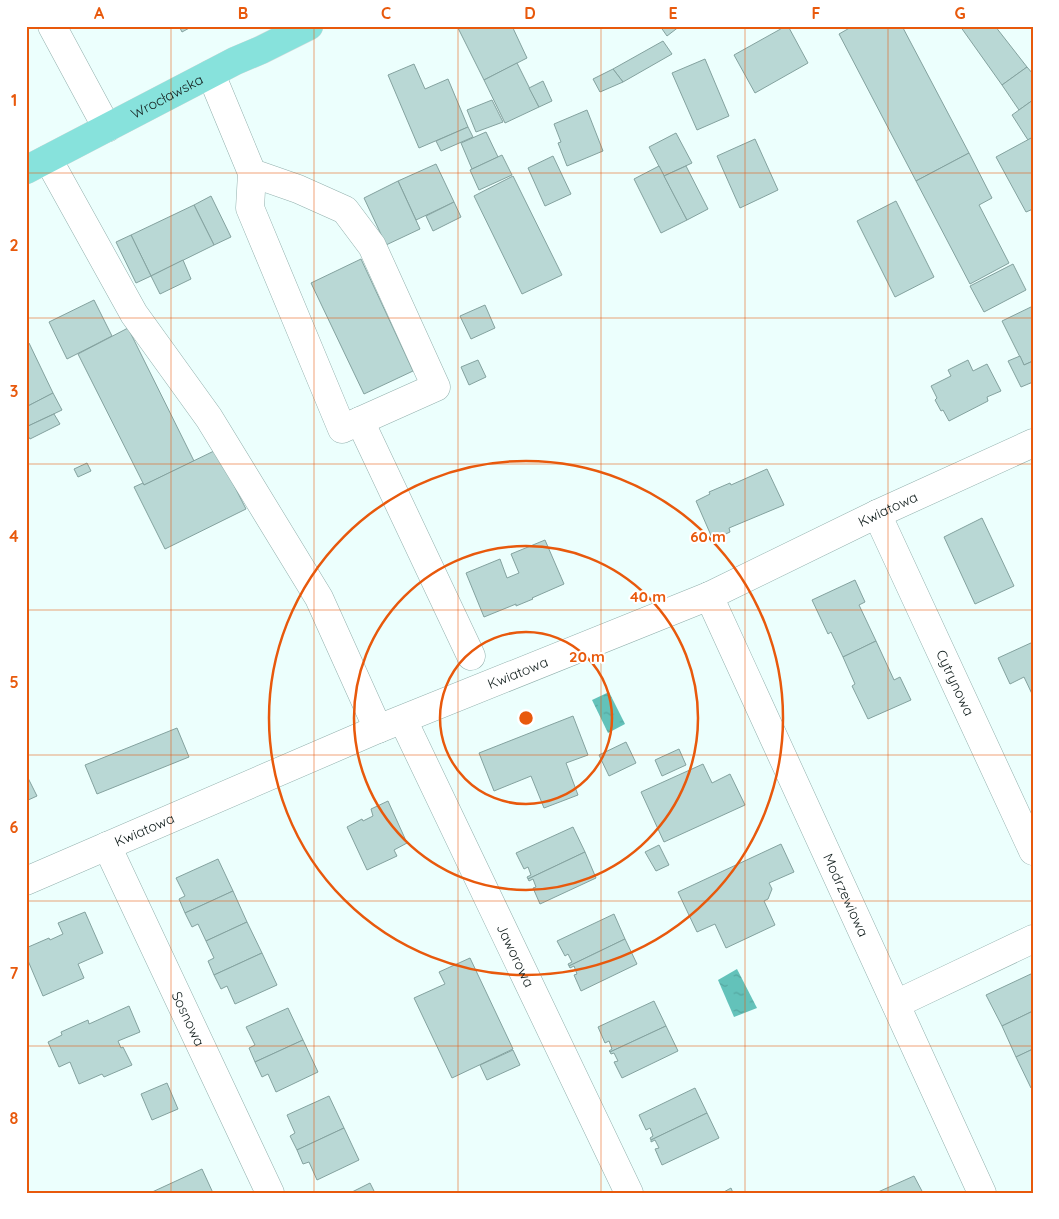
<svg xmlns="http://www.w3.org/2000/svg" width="1059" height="1219" font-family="Quicksand,sans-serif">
	<defs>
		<pattern id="water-ripples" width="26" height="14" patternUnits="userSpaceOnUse" patternTransform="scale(1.25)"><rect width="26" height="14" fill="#63c2ba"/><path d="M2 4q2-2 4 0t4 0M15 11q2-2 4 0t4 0" fill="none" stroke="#55a69f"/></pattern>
	</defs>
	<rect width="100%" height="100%" fill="#ecfffd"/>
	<g fill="url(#water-ripples)">
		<path d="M609 692 625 724 608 733 592 700Z"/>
		<path d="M737 969 757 1008 734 1017 718 980Z"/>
	</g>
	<g fill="#b9d8d5" stroke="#84a29f">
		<path d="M179 26H193L182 32Z"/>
		<path d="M457 26H512L527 58 484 80Z"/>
		<path d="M660 26H680L667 36Z"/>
		<path d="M786 26H788L808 63 755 93 734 55Z"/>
		<path d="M853 26H902L969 153 916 181 839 34Z"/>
		<path d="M960 26H995L1027 67 1002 85Z"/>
		<path d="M663 41 672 54 623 82 613 69Z"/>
		<path d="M705 59 729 116 697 130 672 73Z"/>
		<path d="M517 63 539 107 505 123 484 80Z"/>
		<path d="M414 64 425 89 448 79 468 127 419 148 388 75Z"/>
		<path d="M1027 67 1033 74V100L1019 110 1002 85Z"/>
		<path d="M613 69 623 82 600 92 593 79Z"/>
		<path d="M543 81 552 101 539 107 529 88Z"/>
		<path d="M492 100 503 122 476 132 467 110Z"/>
		<path d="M1033 100V137L1028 140 1012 115Z"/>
		<path d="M587 110 603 151 567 166 558 143 561 142 554 124Z"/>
		<path d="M468 127 473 137 441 151 436 141Z"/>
		<path d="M486 132 498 157 472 169 461 143Z"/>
		<path d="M676 133 692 163 664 176 649 147Z"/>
		<path d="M1033 137V209L1026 212 996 157Z"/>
		<path d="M755 139 778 190 740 208 717 156Z"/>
		<path d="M969 153 992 198 979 205 1009 263 970 284 916 181Z"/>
		<path d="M502 155 512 175 479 190 470 170Z"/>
		<path d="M553 156 571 194 545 206 528 168Z"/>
		<path d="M436 164 454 202 416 220 398 181Z"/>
		<path d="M659 166 687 220 661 233 634 179Z"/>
		<path d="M686 166 708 209 687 220 664 176Z"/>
		<path d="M513 176 562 275 522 294 474 196Z"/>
		<path d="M398 181 420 229 386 245 364 198Z"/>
		<path d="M211 196 231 237 214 245 194 205Z"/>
		<path d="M896 201 934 277 895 297 857 221Z"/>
		<path d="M454 202 461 217 433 231 426 216Z"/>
		<path d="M194 205 214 245 151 276 131 235Z"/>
		<path d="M131 235 151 276 136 283 116 242Z"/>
		<path d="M361 259 413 371 364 394 311 283Z"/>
		<path d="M183 260 191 279 160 294 151 276Z"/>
		<path d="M1013 264 1026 290 984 312 970 286Z"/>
		<path d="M94 300 112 336 67 359 49 322Z"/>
		<path d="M485 305 495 328 471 339 460 316Z"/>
		<path d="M1033 306V361L1024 365 1002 321Z"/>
		<path d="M128 328 194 461 144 485 78 354Z"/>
		<path d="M29 343 53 393 26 407V345Z"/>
		<path d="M1020 356 1024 365 1033 361V382L1021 387 1008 361Z"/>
		<path d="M478 360 486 377 469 385 461 367Z"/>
		<path d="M968 360 973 371 987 364 1001 391 987 397 988 401 949 421 943 410 941 411 935 400 937 398 931 386 951 376 948 370Z"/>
		<path d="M53 393 62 410 26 427V407Z"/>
		<path d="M54 414 60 424 30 439 26 433V427Z"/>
		<path d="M216 450 246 509 165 549 134 487 143 483 144 485Z"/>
		<path d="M87 463 91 471 78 477 74 469Z"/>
		<path d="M767 469 784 505 729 528 730 532 713 540 696 501 710 494 709 492 730 483 731 485Z"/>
		<path d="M982 518 1014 586 975 604 944 537Z"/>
		<path d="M545 540 564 584 532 598 533 599 516 606V604L484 617 466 573 500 559 507 578 519 573 511 554Z"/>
		<path d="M855 580 865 602 859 605 876 641 843 657 831 632 828 634 812 600Z"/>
		<path d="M876 641 894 680 900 677 911 700 868 719 852 686 855 684 843 657Z"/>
		<path d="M1033 642V696L1024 677 1010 684 998 658Z"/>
		<path d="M573 716 588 755 566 763 578 795 544 808 531 776 494 791 479 753Z"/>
		<path d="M177 728 189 757 97 794 85 765Z"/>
		<path d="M626 742 636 763 609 776 599 755Z"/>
		<path d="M679 749 686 765 662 776 655 760Z"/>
		<path d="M703 764 712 783 730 774 745 805 664 842 641 792Z"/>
		<path d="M26 774 37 796 26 801Z"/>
		<path d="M388 801 407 843 394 850 397 856 367 870 347 827 362 819 363 821 373 816 371 809Z"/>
		<path d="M573 827 585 852 528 879 527 877 531 875 528 867 524 869 516 853Z"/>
		<path d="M781 844 794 872 769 883 772 889 768 899 764 901 775 925 726 948 715 924 697 932 678 892Z"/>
		<path d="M659 845 669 865 656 871 645 852Z"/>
		<path d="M585 852 596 878 540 904 533 888 536 887 533 879 529 881 528 879Z"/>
		<path d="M218 859 233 891 185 913 179 899 185 896 176 878Z"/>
		<path d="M233 891 247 922 206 941 198 924 192 927 185 913Z"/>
		<path d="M85 912 103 953 78 964 84 978 43 996 26 956V948L49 938 50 940 63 934 58 923Z"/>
		<path d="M614 914 625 939 569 966 568 964 572 962 568 954 565 956 557 941Z"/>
		<path d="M247 922 262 953 214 975 208 961 214 958 206 941Z"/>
		<path d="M625 939 637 964 581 991 574 975 577 974 574 966 570 968 569 966Z"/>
		<path d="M262 953 277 985 235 1004 227 986 221 989 214 975Z"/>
		<path d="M470 958 513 1049 452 1078 414 998 445 984 439 972Z"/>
		<path d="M1033 973V1011L1002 1026 986 995Z"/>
		<path d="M654 1001 666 1026 610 1052 609 1051 612 1049 609 1041 605 1043 598 1027Z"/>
		<path d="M129 1006 140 1032 118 1041 121 1048 123 1047 132 1065 104 1077 102 1074 79 1084 70 1062 59 1067 48 1042 62 1035 61 1032 88 1020 89 1024Z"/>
		<path d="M288 1008 303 1040 255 1062 249 1048 255 1045 246 1027Z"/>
		<path d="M1033 1011V1049L1016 1057 1002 1026Z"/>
		<path d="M666 1026 678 1051 622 1078 614 1062 618 1061 614 1053 611 1054 610 1052Z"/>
		<path d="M303 1040 318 1072 276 1092 268 1074 262 1077 255 1062Z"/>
		<path d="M1033 1049V1087L1031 1088 1016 1057Z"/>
		<path d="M513 1050 520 1065 487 1080 480 1065Z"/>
		<path d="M167 1083 178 1109 152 1120 141 1094Z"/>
		<path d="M695 1088 707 1113 651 1140 650 1138 653 1136 650 1128 646 1130 639 1115Z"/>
		<path d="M329 1096 344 1128 297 1150 290 1136 295 1133 287 1115Z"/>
		<path d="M707 1113 719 1138 662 1165 655 1149 659 1148 655 1140 651 1142V1140Z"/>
		<path d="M344 1128 359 1160 317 1180 309 1162 303 1164 297 1150Z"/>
		<path d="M202 1169 213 1193H150Z"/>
		<path d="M914 1176 923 1193H878V1192Z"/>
		<path d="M370 1183 375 1193H350Z"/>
		<path d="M731 1188 733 1193H722Z"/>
	</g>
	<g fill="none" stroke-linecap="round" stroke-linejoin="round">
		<g stroke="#92b0ad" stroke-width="29">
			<g id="minor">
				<path d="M52 26 107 128"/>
				<path d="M211 74 252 173 250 208 342 429 436 387 372 246 345 210 298 189 252 173"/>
				<path d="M48 159 134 314 209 418 319 598 378 729"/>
				<path d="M360 421 471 656"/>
				<path id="s1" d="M877 514 1033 851"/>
				<path id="s2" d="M709 596 982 1193"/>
				<path id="s3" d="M403 720 629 1193"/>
				<path id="s4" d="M107 846 270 1193"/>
				<path id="s5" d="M26 881 378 729 709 596 877 514 1033 443"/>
				<path d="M896 1004 1033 939"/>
			</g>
		</g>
		<g stroke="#d9dbdb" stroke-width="29">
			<g id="major">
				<path id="s6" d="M26 170 235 61 261 50 309 26"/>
			</g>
		</g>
		<use href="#minor" stroke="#fff" stroke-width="28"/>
		<use href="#major" stroke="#87e2dc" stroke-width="28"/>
	</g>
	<path fill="none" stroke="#e8590c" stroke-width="1" stroke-opacity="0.55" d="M171 26V1193M314 26V1193M458 26V1193M601 26V1193M745 26V1193M888 26V1193M26 173H1033M26 318H1033M26 464H1033M26 610H1033M26 755H1033M26 901H1033M26 1046H1033"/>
	<g fill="none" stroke="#e8590c" stroke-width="2.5">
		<circle cx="526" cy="718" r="86"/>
		<circle cx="526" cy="718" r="172"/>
		<circle cx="526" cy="718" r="257"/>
	</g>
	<g text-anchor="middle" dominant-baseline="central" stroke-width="4" stroke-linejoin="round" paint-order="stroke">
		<g font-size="14" fill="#14201f" stroke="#fff">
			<text stroke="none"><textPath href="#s6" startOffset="159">Wrocławska</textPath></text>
			<text stroke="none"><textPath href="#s5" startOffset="939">Kwiatowa</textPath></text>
			<text stroke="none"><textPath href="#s5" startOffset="534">Kwiatowa</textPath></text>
			<text stroke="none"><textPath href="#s1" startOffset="186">Cytrynowa</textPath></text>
			<text stroke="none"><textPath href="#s5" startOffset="129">Kwiatowa</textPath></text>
			<text stroke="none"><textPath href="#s2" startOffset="329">Modrzewiowa</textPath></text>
			<text stroke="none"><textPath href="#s3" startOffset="261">Jaworowa</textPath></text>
			<text stroke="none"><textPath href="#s4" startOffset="191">Sosnowa</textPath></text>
		</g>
	</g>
	<circle cx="526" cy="718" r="8" fill="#e8590c" stroke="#fff" stroke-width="2.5"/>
	<g font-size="15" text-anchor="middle" font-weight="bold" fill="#e8590c" stroke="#fff" stroke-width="4" stroke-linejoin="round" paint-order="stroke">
		<text x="708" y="542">60 m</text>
		<text x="648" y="602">40 m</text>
		<text x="587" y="662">20 m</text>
	</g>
	<rect width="1059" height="1219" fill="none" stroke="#ffffff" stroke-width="55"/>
	<rect x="28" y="28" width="1004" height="1164" fill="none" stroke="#e8590c" stroke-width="2"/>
	<g font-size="16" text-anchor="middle" font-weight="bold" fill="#e8590c">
		<text x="99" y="19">A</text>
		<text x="243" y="19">B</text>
		<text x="386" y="19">C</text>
		<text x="530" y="19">D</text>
		<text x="673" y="19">E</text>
		<text x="816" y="19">F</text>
		<text x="960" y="19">G</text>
		<text x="14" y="106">1</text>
		<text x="14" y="251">2</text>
		<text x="14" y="397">3</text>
		<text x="14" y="542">4</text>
		<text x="14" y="688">5</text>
		<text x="14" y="833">6</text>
		<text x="14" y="979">7</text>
		<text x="14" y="1124">8</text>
	</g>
</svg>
